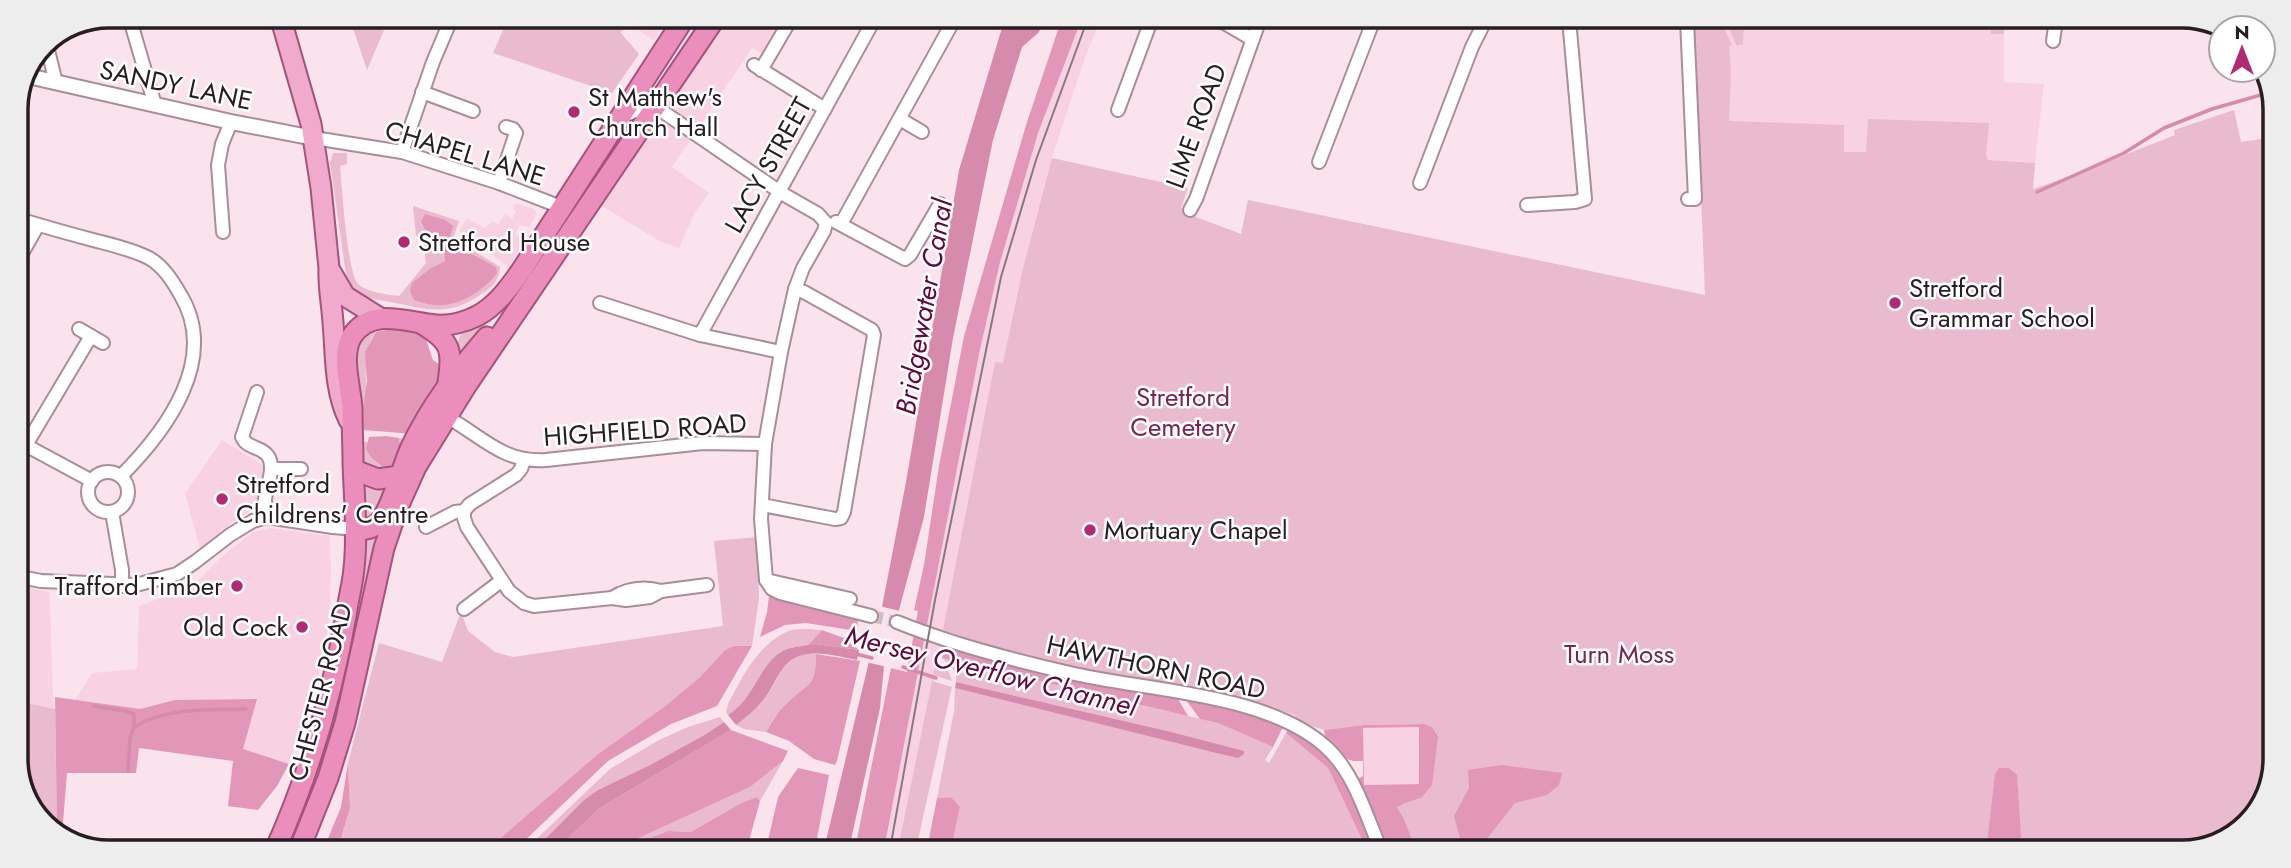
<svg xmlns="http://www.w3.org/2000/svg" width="2291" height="868" font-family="Jost,sans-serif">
	<rect width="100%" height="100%" fill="#fbe3ed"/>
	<g fill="#f8d2e2">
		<path d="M619 17H665L654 41 636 28 637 26Z"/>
		<path d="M722 17H783L763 54 752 48 672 167 709 193 695 212 679 248 661 242 597 203Z"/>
		<path d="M1080 18H1101L1084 61 1052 158 1022 272 1003 364 995 362 902 849H869L907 671 965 364 1018 184Z"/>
		<path d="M1694 20H2004V82L2044 84 2032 189 1729 347Z"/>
		<path d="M515 203 534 209 537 214 529 227 520 225 515 234 524 240 509 267 459 232 467 218 484 228 492 222 498 224 505 214 512 219 516 211 513 209Z"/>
		<path d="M222 440 266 467 265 481 254 486 260 504 229 525 200 549 185 493Z"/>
		<path d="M270 528 330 536 331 573 329 622 319 675 289 764 243 749 256 699 175 700 140 709 75 700 92 673 137 669 139 606 193 586 220 558 253 532Z"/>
		<path d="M16 585 49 592 50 600 57 831 35 815 16 765Z"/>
		<path d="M1419 727 1420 784 1363 785 1362 728Z"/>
	</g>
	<g fill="#eabace" fill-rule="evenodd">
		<path d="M349 16H390L367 70Z"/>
		<path d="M509 17H626L639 21 620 32 639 54 612 93 493 53Z"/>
		<path d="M1694 20H1721L1732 46 1729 45 1731 72 1729 121 1844 125V152H1866L1868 119 1989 123 1986 155 1988 160 2035 163 2033 189 2074 175 2175 135 2174 130 2234 110 2241 142 2275 137 2270 789 2234 836 2182 852 1396 850 1391 813 1403 804 1421 798 1424 724 1364 725 1324 730 1303 723 1294 715 1273 707 1165 683 1072 668 1015 653 943 630 995 362 1003 363 1022 272 1052 158 1188 188 1181 208 1195 211 1196 217 1241 234 1248 200 1705 295Z"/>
		<path d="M1725 20H1744L1743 44 1737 46Z"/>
		<path d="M2004 20V34H1991V22L1951 21Z"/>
		<path d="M333 153H347V164L340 166C342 187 347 272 358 284 367 292 388 295 399 296L426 263 423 237 416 236 413 206 459 221 453 238 500 267C499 280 494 286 483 293 449 317 429 310 391 302 380 300 364 299 355 291 348 285 346 277 345 267L330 163ZM421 223C447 236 470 253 496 267L431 268 445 261 444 251 432 244Z"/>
		<path d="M486 324 488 326 487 328 462 359 458 342 461 334Z"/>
		<path d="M376 332C365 346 366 363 366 379 367 395 362 413 360 429 358 407 347 363 358 344 361 337 369 334 376 332Z"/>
		<path d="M399 438 409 439 396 468 384 472C364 465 363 464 360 442H369L402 448Z"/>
		<path d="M362 481 389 486 377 519 365 525Z"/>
		<path d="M377 534 370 574 327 757 293 848H289C322 772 346 693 358 611 361 586 362 561 364 536Z"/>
		<path d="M757 537 759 599 752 646H734L725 650 700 677 664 707 598 754 489 848H338L350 808 348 763 379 643 442 662 461 612 468 631 495 652 513 657 723 626 714 541Z"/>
		<path d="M808 629 822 630 807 646 793 647 774 657 740 708 728 715 726 712 728 704C742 677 757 646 786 632 792 629 801 629 808 629Z"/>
		<path d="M804 654H816C816 689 808 682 786 704 778 711 772 723 766 732L744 729 736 725C748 716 759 707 768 694 781 675 780 663 804 654Z"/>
		<path d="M942 658 1218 723 1273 747 1265 760 1269 763 1286 733 1328 768 1367 850 951 849 960 807 951 797 937 798 954 711 955 688 1208 751 1163 730 956 682C958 671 949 665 942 658Z"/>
		<path d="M937 660 947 668 952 681 933 675Z"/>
		<path d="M932 681 952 687 916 849H898Z"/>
		<path d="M16 701 55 709 57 831 35 815 16 765Z"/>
		<path d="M720 717 724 722 706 734 652 764 598 790 584 800 536 848H527L610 769 659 740 688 727Z"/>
		<path d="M783 761 760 801 757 797 741 803 691 832 668 831 624 848H617L750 787Z"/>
	</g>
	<g fill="#e297b8" fill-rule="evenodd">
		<path d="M1062 18H1082L1038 133 1000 262 979 354 884 849H855L891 668 907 672 918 611 914 610 924 565 939 466 964 336 1027 122Z"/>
		<path d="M425 214 445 220 453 226 450 237 460 247 496 267 497 273C485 290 458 307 436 305 428 305 421 302 414 300L410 291 412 283 431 268 445 261 444 251 432 245 421 222Z"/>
		<path d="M397 328C428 333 423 331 433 360L446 369 413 434 363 430 360 429 367 381 365 352 376 332Z"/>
		<path d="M386 436 399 438 402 456 393 468 385 469 371 457 366 449 369 437Z"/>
		<path d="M769 596 858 619 857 631 806 623 785 625 760 637 767 612Z"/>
		<path d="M822 630 844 638 859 650 816 644 807 646Z"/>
		<path d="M734 646H752L717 706 671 724 608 761 517 848H489L598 754 664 707 700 677 725 650Z"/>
		<path d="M945 646 1084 682 1178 699 1188 716 942 658Z"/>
		<path d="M816 654 860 661 837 761 835 765 814 759 789 741 766 732C772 723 778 711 786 704 808 682 816 689 816 654Z"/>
		<path d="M55 697 140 709 175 700 257 699 243 749 289 764 277 786 258 810 228 806 233 761 139 748 136 773H67L62 835 57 831Z"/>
		<path d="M1186 700 1236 710 1283 727 1273 747 1218 723 1200 719Z"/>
		<path d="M1424 724 1432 727 1438 737 1432 785 1421 798 1403 804 1397 808 1403 817 1416 850H1385L1356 785 1358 779 1363 776V761H1353L1344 758 1325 736 1324 730 1364 725ZM1419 727V784L1364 785 1363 728Z"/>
		<path d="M1289 728C1297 733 1305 737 1312 743 1342 766 1361 816 1376 850H1367L1328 768 1286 733Z"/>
		<path d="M731 730 788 751 783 761 750 787 617 848H558L600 808Z"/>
		<path d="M348 763 350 808 338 848H324L341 807Z"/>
		<path d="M1502 765 1562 773 1559 785 1547 795 1515 803 1478 850 1460 839 1454 816 1469 788 1468 770Z"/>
		<path d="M798 768 829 775 815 849H766L778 797Z"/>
		<path d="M1999 768H2009L2017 775 2022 852H1986L1995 774Z"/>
		<path d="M757 797 760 801 749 841 751 849 624 848 668 831 691 832 741 803Z"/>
		<path d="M951 797 960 807 951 849H927L937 798Z"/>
	</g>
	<g fill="#d68bad">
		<path d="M1005 18H1049L1038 33 1022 47 993 140 953 338 924 517 884 666 880 708 849 849H824L882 607 906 482 959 170Z"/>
		<path d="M816 644 859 650 857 660C841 657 823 652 808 654 783 657 779 677 767 695 758 708 748 716 736 725L728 715C755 698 760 663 783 651 793 646 805 646 816 644Z"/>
		<path d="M956 682 1163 730 1244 751V754L1238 758 1208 751 955 688Z"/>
		<path d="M724 722 731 730 600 808 558 848H536L584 800 598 790 652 764 706 734Z"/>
	</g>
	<path fill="#fbe3ed" d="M879 606 900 611 894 629 887 667 866 662Z"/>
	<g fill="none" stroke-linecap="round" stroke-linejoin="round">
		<g stroke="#d68bad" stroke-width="3.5">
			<path d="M2037 192 2124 153 2164 128 2212 109 2271 92"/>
			<path d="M856 654 872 658"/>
			<path d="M903 667 936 678"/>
			<path d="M93 706 125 711 134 714V726"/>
			<path d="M128 771 130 738 134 727C168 707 207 710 246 709"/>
		</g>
		<path stroke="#d1bbc4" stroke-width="12" stroke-dasharray="12 6" stroke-linecap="butt" d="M871 616 897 622"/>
		<g stroke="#a98d99" stroke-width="16">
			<g id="minor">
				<path d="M129 16 155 105"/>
				<path d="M1216 18 1252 39"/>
				<path d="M1687 20 1695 199H1688"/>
				<path d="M2053 41 2056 20"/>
				<path d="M46 42 56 83"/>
				<path d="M754 65 825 109"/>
				<path d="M761 70 792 17"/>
				<path d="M422 92 473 111"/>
				<path d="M1118 110 1152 18"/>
				<path d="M624 116 644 107H656L783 194 818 214 826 223"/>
				<path d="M900 119 922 132"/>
				<path d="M314 138 402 152 499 183 561 207"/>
				<path d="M402 152 433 62 452 17"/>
				<path d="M1319 162 1374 19"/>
				<path d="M499 183 516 133 513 129 506 127"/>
				<path d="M1420 183 1472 47 1486 19"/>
				<path d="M1527 205 1575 202 1585 199 1569 19"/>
				<path d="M1190 210 1196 199 1260 19"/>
				<path d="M16 218C41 226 67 233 93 240 112 245 131 249 149 258 163 266 172 280 180 294 220 359 166 431 121 476"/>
				<path d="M836 222 905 259 910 255 940 204"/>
				<path d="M826 223 824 231 803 268 795 289 781 352 765 444 761 519 766 580 772 589 780 593 871 616"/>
				<path d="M841 224 955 18"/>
				<path d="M223 232 218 165 222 144 231 122"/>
				<path d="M16 264 38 225"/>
				<path d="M600 303 700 335 781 352"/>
				<path d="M79 329 103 343"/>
				<path d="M700 335 875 18"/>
				<path d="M257 392 242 437C247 449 261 446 268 456 276 468 266 487 265 500 265 506 266 512 267 517"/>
				<path d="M447 417C483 437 503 463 546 460L703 443 765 444"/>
				<path d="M16 440 92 481"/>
				<path d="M26 445 91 336"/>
				<path d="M271 469H301"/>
				<circle cx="108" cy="492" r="20"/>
				<path d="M762 505 835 519 841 518 844 512 874 335 872 330 804 292 795 289"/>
				<path d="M464 511V518L467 527 509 591 524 603 534 606 612 598 626 600 650 597 661 591 707 585"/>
				<path d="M112 512 122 570V586"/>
				<path d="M426 527 455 512 464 511 470 504 516 475 521 469 524 460"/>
				<path d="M16 576 41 581 136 585 177 574 195 562 230 535 253 521 267 517 333 527 356 529"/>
				<path d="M766 580 850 599"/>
				<path d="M612 598C628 588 643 586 661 591"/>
				<path d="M464 609 501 581"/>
				<path d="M897 622C952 644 1012 660 1070 673 1146 691 1268 693 1327 748 1355 774 1366 816 1381 850"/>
			</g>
		</g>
		<g stroke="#a98d99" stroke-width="18">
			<path id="tertiary" d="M28 76 231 122 314 138"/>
		</g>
		<g stroke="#a4547a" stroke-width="23">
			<g id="primary">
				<path d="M280 16 311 124 321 188 329 268C328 287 332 304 333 323 336 355 334 390 349 420"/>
				<path d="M331 272 345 296 380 318"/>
			</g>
		</g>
		<g stroke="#a4547a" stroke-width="23">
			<g id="trunk">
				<path d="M422 324C451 341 453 350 448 382"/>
				<path d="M354 470 378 479 399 476"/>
				<path d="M356 529C366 530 373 529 380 521 392 508 402 466 411 447 431 405 457 372 487 337"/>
				<path d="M276 848C311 769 333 694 347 610 349 596 353 582 354 568 358 533 354 497 353 462 353 444 352 427 352 409 351 387 340 356 352 336 372 306 408 323 436 325 449 326 465 322 477 316 496 306 509 288 521 271L685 17"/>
				<path d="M300 848 328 778 345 723 384 548 398 507 416 467 466 386 716 17"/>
			</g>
		</g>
		<use href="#minor" stroke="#fff" stroke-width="12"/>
		<use href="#tertiary" stroke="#fff" stroke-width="14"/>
		<use href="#primary" stroke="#f0aacc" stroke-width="19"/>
		<use href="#trunk" stroke="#eb8ebb" stroke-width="19"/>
		<path stroke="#89787f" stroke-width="2" d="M890 849 935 600 1001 277 1036 160 1088 18"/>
	</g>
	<g fill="#af2c74" stroke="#fff" stroke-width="2.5">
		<circle cx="574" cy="112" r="7"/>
		<circle cx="404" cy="242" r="7"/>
		<circle cx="1895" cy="303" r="7"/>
		<circle cx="222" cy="499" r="7"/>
		<circle cx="1090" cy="530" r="7"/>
		<circle cx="237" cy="586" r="7"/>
		<circle cx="302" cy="627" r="7"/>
	</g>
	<g text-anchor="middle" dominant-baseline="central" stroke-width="5" stroke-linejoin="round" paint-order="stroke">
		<g font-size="26" fill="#281d22" stroke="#fff">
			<text transform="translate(176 85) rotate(12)">SANDY LANE</text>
			<text transform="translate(1196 126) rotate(-70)">LIME ROAD</text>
			<text transform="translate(465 153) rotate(17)">CHAPEL LANE</text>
			<text transform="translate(768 165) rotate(-61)">LACY STREET</text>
			<text transform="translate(645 430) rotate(-4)">HIGHFIELD ROAD</text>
			<text transform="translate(1156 667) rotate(12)">HAWTHORN ROAD</text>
			<text transform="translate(320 692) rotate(-75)">CHESTER ROAD</text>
		</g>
		<g font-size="26" fill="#281d22" stroke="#fff" text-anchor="start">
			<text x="588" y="97">St Matthew's<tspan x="588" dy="30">Church Hall</tspan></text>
			<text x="418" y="242">Stretford House</text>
			<text x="1909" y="288">Stretford<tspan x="1909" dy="30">Grammar School</tspan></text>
			<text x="236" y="484">Stretford<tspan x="236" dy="30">Childrens' Centre</tspan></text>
			<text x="1104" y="530">Mortuary Chapel</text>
			<text x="223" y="586" text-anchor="end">Trafford Timber</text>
			<text x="288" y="627" text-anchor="end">Old Cock</text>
		</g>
		<g font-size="26" fill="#7b2453" stroke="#fff">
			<text x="1183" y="397">Stretford<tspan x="1183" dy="30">Cemetery</tspan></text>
			<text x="1619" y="654">Turn Moss</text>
		</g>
		<g font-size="28" font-style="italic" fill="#62083d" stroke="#fff">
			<text transform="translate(924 307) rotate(-80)">Bridgewater Canal</text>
			<text transform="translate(991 671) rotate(14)">Mersey Overflow Channel</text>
		</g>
	</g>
	<path d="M0 0H2291V868H0ZM109 28H2182A81 81 0 0 1 2263 109V759A81 81 0 0 1 2182 840H109A81 81 0 0 1 28 759V109A81 81 0 0 1 109 28Z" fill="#eeeded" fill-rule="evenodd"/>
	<path fill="none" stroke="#281d22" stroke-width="3.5" d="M109 28H2182A81 81 0 0 1 2263 109V759A81 81 0 0 1 2182 840H109A81 81 0 0 1 28 759V109A81 81 0 0 1 109 28Z"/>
	<g transform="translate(2242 49)"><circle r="33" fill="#ffffff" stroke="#a9a5a7" stroke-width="2"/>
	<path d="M0-5L12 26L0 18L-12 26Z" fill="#af2c74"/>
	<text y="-10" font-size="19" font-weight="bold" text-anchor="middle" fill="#281d22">N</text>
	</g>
</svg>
